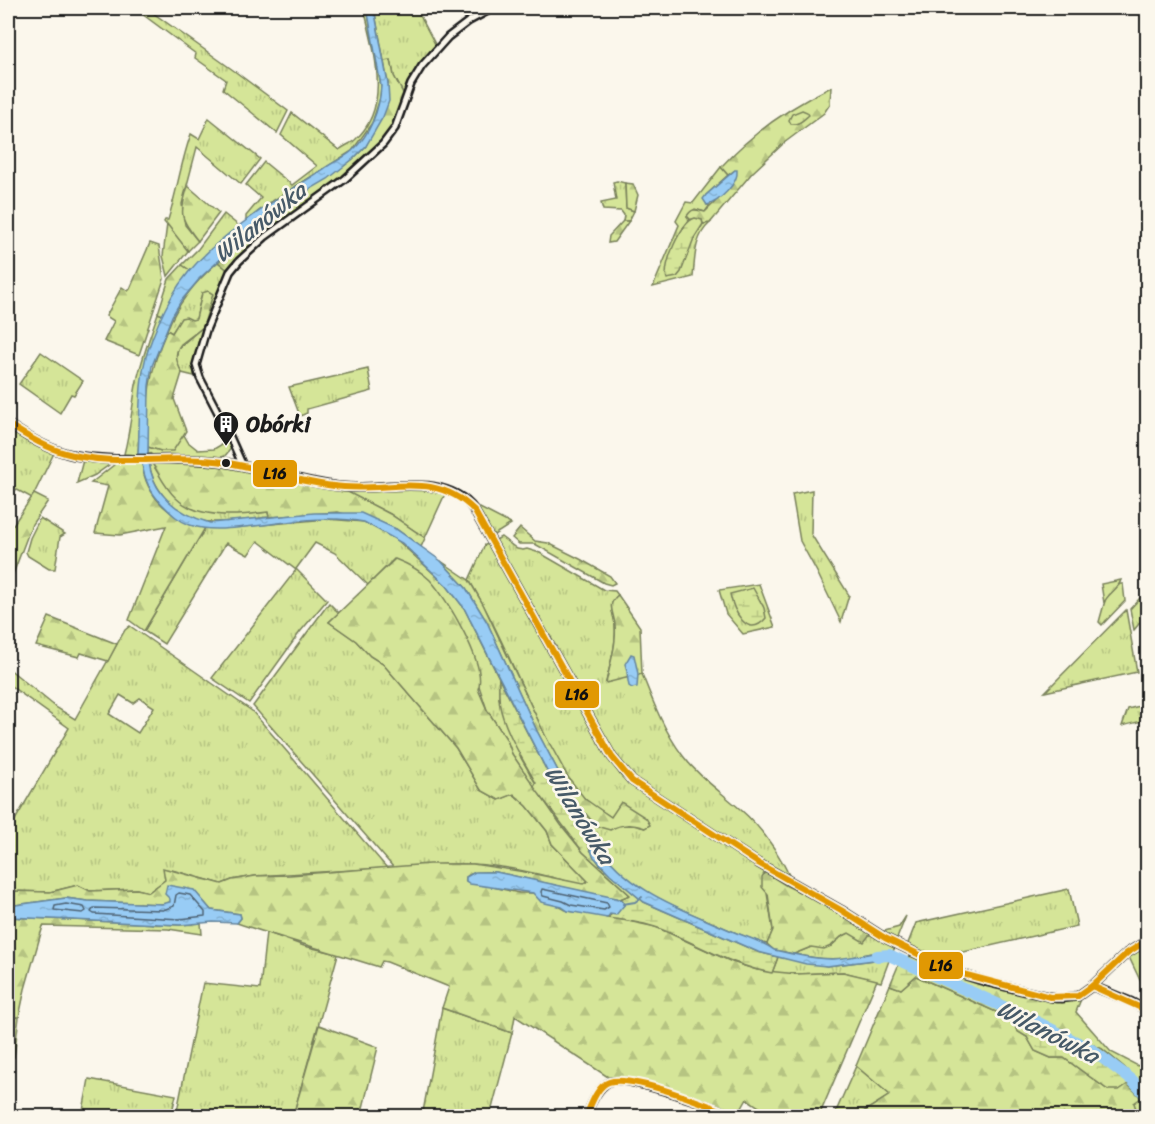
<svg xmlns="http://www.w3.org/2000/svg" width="1155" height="1124" font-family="Sriracha,sans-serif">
	<defs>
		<pattern id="grass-tufts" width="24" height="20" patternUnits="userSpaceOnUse" patternTransform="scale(1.5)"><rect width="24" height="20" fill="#d5e598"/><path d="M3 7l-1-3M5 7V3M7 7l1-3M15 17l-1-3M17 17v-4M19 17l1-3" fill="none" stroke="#b6c482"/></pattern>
		<pattern id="forest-firs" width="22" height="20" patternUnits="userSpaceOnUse" patternTransform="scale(1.5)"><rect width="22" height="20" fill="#d5e598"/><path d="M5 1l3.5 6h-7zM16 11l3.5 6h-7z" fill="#b6c482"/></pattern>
		<pattern id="wetland-marsh" width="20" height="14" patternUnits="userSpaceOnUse" patternTransform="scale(1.5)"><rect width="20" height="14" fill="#d5e598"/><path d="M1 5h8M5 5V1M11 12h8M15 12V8" fill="none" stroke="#b6c482"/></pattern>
		<pattern id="water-ripples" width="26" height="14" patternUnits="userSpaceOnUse" patternTransform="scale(1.5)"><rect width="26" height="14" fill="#98ccf5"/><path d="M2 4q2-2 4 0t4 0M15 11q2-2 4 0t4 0" fill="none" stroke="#82afd1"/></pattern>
	</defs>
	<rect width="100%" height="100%" fill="#fbf7ec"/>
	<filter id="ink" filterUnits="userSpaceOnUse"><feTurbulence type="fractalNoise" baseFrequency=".0167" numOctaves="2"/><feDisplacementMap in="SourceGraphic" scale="12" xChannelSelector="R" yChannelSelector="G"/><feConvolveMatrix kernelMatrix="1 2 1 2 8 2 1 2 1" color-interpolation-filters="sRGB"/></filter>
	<g filter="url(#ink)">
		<g fill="url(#grass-tufts)" stroke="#78805a" stroke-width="1.5" fill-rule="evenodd">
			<path d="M134 8H146L233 70 288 111 277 133 223 89 226 80 195 58 196 54Z"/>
			<path d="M364 8H367L381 86 380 98 372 123 352 151 269 203 246 221V216L261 198 246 185 264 162 292 185 317 166 281 135 292 113 339 150C344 146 350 144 355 140 393 106 373 49 364 8Z"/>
			<path d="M374 8H416L436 46 411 77 404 95 394 76 391 60 384 61Z"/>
			<path d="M209 118 260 159 241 184 197 147 182 204 185 225 198 241 188 251 164 222 165 220H168C177 191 181 162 191 134L199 139Z"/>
			<path d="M721 167 728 175 706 195 707 205H710L705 212 695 209 687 216 690 219 683 228 689 246 703 224 710 223C694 237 695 258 693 277L653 287 679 225 676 221 686 202 693 203Z"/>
			<path d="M617 181 625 183 626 208 634 211 629 221H623L624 215 621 211 603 210 601 203 616 200 613 182Z"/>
			<path d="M224 214 239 226 213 248 191 271 182 265 198 249Z"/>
			<path d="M218 262 229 271C215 295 191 349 194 376L182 373 176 361 178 348 203 327 202 293 196 319 175 328 172 333 167 330C178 302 196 281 218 262Z"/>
			<path d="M158 313 163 315 148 350 142 386 138 454 137 455 124 454C130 431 132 408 136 385 141 360 150 337 158 313Z"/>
			<path d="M41 352 83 381 74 395 71 394 60 413 19 384Z"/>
			<path d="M368 369 372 391 307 409V413L300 416 289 387Z"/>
			<path d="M8 427 54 453 32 498 8 485Z"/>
			<path d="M184 435 188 442 198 450 214 449 229 440 233 446 224 457 219 458 154 456 148 452V447L161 451Z"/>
			<path d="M83 460 107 461 109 465 95 475 77 483Z"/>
			<path d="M149 462 152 463C183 514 211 519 268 512L269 517C250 519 231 523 213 522 181 522 153 492 149 462Z"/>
			<path d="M432 490 445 494 425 538 390 514 344 491Z"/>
			<path d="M812 490 811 534 849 595 841 622 817 572 800 541 792 494Z"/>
			<path d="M474 505 511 524 491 537Z"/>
			<path d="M40 518 65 534 60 537 55 569H49L28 556 26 552 30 538Z"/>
			<path d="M327 519 364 522 395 538 447 586 464 608 499 678V698L521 758 536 784 534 787 512 754 507 740 487 710 459 626 452 611 394 559 368 585 335 553 315 543 296 569 327 600 300 632 249 703 212 678 296 570 258 541 248 555 226 543 164 644 144 631 205 528 240 527Z"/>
			<path d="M501 537 517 549 523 550 527 549 540 553 604 590 615 591 618 595C606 605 614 612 615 625 617 644 610 664 606 682L642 674C653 702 664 731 683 756 699 777 720 791 740 809 762 828 779 853 791 879L788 878 636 780 622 766 494 541Z"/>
			<path d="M489 544 607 755 621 776 630 784 765 872 764 875 773 930 767 944C748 939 730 930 711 922 674 906 632 890 605 857 595 844 588 828 580 813L586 814 596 826 634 825 645 828 615 813 611 817C602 811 592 806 585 799 563 776 549 744 536 716 514 670 495 623 469 580L485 545Z"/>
			<path d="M759 584 775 627 743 634 726 614 719 590Z"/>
			<path d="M1120 584H1123L1125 601 1102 625 1099 622 1106 597Z"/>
			<path d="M1141 597 1144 601 1143 619 1134 630 1130 609Z"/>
			<path d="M329 603 339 613 329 622 356 641 370 656 383 664 456 748 481 790 499 800 513 794 527 806 547 831 552 844 588 881 583 885C547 876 510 866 473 864 446 862 420 867 394 868L253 706Z"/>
			<path d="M1126 610 1137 672 1045 692Z"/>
			<path d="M130 626 252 711 387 868 255 876 232 880 222 884 172 870 164 869 165 880 149 892 136 889 90 891 78 885 50 892 8 891V832L69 728 8 684V668L57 708 75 719 125 630ZM120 695 133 703 140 698 154 707 138 733 109 714Z"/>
			<path d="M1144 705 1146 720 1122 726 1128 709Z"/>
			<path d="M1069 889 1077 926 933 959 907 946 916 923Z"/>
			<path d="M906 916 896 941 881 932 899 927Z"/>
			<path d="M266 932 304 946 338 954 293 1116H176L203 983 260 989Z"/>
			<path d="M849 933H871L895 947 892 954C871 950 865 956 846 958 829 960 811 958 794 954L811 947 831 946 841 937Z"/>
			<path d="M778 957 827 966 890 958 881 982 843 972 797 974 772 973Z"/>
			<path d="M442 1008 512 1033 490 1116H442L423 1112Z"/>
			<path d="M8 1017H19L14 1057 8 1058Z"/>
			<path d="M856 1066 891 1095 857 1116H834Z"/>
			<path d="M89 1079 176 1095 171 1116H82Z"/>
		</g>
		<g fill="url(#forest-firs)" stroke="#78805a" stroke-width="1.5">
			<path d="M391 60 394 76 404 95 392 129 383 141 340 179 261 236 229 271 218 262 273 211 328 178 353 159 366 146 388 84 384 61Z"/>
			<path d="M831 87 830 104 824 113 784 143 752 173 710 223 703 224 702 220 690 219 687 216C693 207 696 210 705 212L715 202 735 170 728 175 721 167C752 133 790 107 831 87Z"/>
			<path d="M625 183 633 184 638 195 634 211 626 208Z"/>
			<path d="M188 186 219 213 198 241C180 219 179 214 188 186Z"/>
			<path d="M623 221H629L614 242 608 243 609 236Z"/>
			<path d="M167 224 188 251 168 276 163 256Z"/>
			<path d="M150 243 159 246 164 279 139 355 104 341 114 321 106 316 122 287 128 291 130 289Z"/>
			<path d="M182 265 191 271 173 295 163 315 158 313 169 279Z"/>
			<path d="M208 291 213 294 203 327 181 344C173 354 177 363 182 373L174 399 186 431 173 451H161L148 447C145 403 149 370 167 330L172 333 181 318 186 317 192 320 196 319 202 293Z"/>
			<path d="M119 461 142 463C145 497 173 521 205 528L144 631 129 620 166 526 120 535 95 533 108 486 91 483Z"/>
			<path d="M152 463 225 466 344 490 390 514 425 538 421 547 396 529 338 512 269 517 268 512C239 516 199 520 176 498 166 489 159 474 152 463Z"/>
			<path d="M34 494 48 501 32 524 13 574 8 580V532Z"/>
			<path d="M520 528 535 541 548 543 580 559 610 576 615 583 611 585 604 583 535 544H519L512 538Z"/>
			<path d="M395 559C408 564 420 570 430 580 447 598 488 666 478 689L487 710 507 740 512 754 561 825 583 852 630 895 620 899 607 897 496 872C486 872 474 870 466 877V881L519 893H533L568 911 600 915 656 927 732 962 757 970 797 974 843 972 877 980 819 1116H766L767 1112 747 1099 738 1115 727 1109 638 1082 608 1077 515 1016 512 1033 442 1008 449 987 387 962 382 961 379 967C331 952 284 939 237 923L241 918 240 914 211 910 193 890 171 899 170 902 162 904 87 901 66 898 8 906V891L50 892 78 885 90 891 137 889 149 892 165 880 163 868 222 884 232 880 255 876 290 875 429 864H473L525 872 583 884 588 881 552 844 547 831 527 806 514 794 499 800 481 790 456 748 383 664 370 656 356 641 329 622Z"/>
			<path d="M441 561 469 580 483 604 545 735 568 777 585 799 611 817 621 802 646 818 650 825 645 828C632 824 622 823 610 830L596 826 586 814 580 813 537 731 487 622 466 588Z"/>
			<path d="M1121 580C1118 590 1107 594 1104 603L1101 584Z"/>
			<path d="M618 595 640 627 642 674 606 683C610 664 617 644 615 625 614 612 606 605 618 595Z"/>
			<path d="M49 617 117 644 108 661 81 653 79 657 36 646Z"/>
			<path d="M765 872 787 886 822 903 871 933 864 942 849 933 841 937 831 946 824 949 811 947 794 954 774 950 767 944 773 930 768 894 762 887V877Z"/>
			<path d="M8 917 180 925 201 923 202 934 168 929 43 926 25 989 19 1017H8V978H9L12 922H8Z"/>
			<path d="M1147 945V995L1129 957Z"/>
			<path d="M910 956 957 976 1056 1003 1081 999 1076 1012 1111 1052 1138 1066 1143 1063 1147 1070V1076L1138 1083 1124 1067 1102 1049 907 961Z"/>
			<path d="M916 976 1012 1019 1017 1031 1027 1037 1035 1051 1051 1058H1064L1108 1090 1127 1084 1142 1098 1139 1116H857L890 1095 856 1066 890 985 901 989Z"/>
			<path d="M319 1025 378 1047 361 1116H293Z"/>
		</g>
		<g fill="url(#wetland-marsh)" stroke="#78805a" stroke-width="1.5">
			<path d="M802 110 807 112 809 115C803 120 799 125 791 124L789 120 792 114Z"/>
			<path d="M695 218 702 220 703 224 694 238 681 272 677 277 667 279C662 266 681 221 695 218Z"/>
			<path d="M753 588 764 608 766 618C747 641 733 609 730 594Z"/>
			<path d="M499 678 550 777 588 840 589 848 600 865 644 902 758 952 778 957 772 973C731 966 696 943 658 928 642 922 623 920 607 918L625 904 620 899 630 895 583 852 534 787 536 783C524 762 507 734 501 711 498 700 499 689 499 678Z"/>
			<path d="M901 959 1102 1049 1124 1067 1147 1091V1116L1138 1115 1134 1103 1141 1098 1128 1084 1119 1090H1108L1064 1058H1051L1035 1051 1027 1037 1017 1031 1012 1019 916 976 901 989 890 985Z"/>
		</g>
		<g fill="url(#water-ripples)" stroke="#66869e" stroke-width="1.5">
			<path d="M367 8H374L388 84 389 101 383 117 366 146 353 159 328 179 273 211 201 277 181 301 172 316 152 366 149 386 148 452 147 454H138C140 422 138 379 148 350 154 332 163 312 172 296 202 242 275 201 325 168 333 162 344 158 352 151 370 135 380 109 381 86Z"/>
			<path d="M735 170H737C739 183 719 202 707 205L703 199 706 195Z"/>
			<path d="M149 462C153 496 180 514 210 523L314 513H361L396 529 441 561 466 588 487 622 537 731 595 841C627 891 679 908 732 931 746 937 762 941 774 950 793 954 812 959 831 959 854 959 869 950 892 954L890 958 827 966 806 964 758 952 644 902 610 874 593 856 588 840 550 777 464 608 447 586 402 543 364 522C328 515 289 522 254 526 233 528 210 532 190 525 178 521 170 512 161 503 150 492 144 478 142 463Z"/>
			<path d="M631 654 634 655 638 674 637 687 632 688 629 686C627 679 628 672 625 664Z"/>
			<path d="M475 872H496L620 899 625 904 616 915 610 914 607 918 568 911 562 907 541 902 533 893 470 884 466 881V877Z"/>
			<path d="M167 885 194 890 211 910 240 914 241 918 237 923 213 922 180 925 8 917V906L66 898 87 901 162 904 170 902V899L165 894Z"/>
		</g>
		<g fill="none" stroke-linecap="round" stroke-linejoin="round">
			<g stroke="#4e6273" stroke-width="1.5">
				<path d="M542 889 607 903 609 907 604 910 571 905 563 901 543 896 541 892Z"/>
				<path d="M179 893 190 895 205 912V916L180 919 94 914 91 912 94 908 163 910 174 906 176 895Z"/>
				<path d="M66 904 84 907 86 911 83 913 54 910 55 906Z"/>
			</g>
			<path stroke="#66869e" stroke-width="2" d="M623 904 635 902 642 897"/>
			<path stroke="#98ccf5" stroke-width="12" d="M877 956 889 955 911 965 1037 1022 1092 1050 1132 1080 1148 1097"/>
			<g stroke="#1c1c1c" stroke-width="10">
				<g id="minor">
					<path d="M243 466 226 428 200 378 196 365 206 330 230 272 239 261 265 237 345 179 383 144 395 128 411 84 422 66 448 37 469 21 493 8"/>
					<path d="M586 1116C591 1105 597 1088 609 1082 625 1074 716 1108 735 1116"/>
				</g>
			</g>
			<g stroke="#1c1c1c" stroke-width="11">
				<g id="tertiary">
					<path d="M8 424C27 437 49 450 73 455 116 464 169 456 214 461 258 466 300 483 344 487 384 491 445 471 474 510L612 757 632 781 758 863 841 910 885 938 955 972 988 982 1050 997 1062 998 1078 996 1092 986 1127 953 1148 940"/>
					<path d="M1092 986 1131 1002 1148 1011"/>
				</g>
			</g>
			<use href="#minor" stroke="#fbf7ec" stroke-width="5"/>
			<use href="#tertiary" stroke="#fbf7ec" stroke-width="7"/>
			<g stroke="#fbf7ec" stroke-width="10">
				<g id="bus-1">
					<path d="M8 424C26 436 44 447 65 453 113 467 165 455 215 461 259 466 300 484 344 487 393 491 435 471 474 510L612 757 632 781 758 863 841 910 885 938 955 972 1050 997 1078 996 1092 986 1127 953 1148 940"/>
					<path d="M1092 986 1148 1011"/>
					<path d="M586 1116C591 1105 597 1086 609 1082 632 1074 711 1106 735 1116"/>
				</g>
			</g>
			<use href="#bus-1" stroke="#e19803" stroke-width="6"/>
		</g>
	</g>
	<defs>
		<g id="building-pin" transform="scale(1.35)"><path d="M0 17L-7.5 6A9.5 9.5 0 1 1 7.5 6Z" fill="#1c1c1c" stroke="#fbf7ec"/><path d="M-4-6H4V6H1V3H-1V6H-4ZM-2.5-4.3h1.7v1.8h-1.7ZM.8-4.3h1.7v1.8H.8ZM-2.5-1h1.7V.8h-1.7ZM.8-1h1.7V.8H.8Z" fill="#fff"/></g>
	</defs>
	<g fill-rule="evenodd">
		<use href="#building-pin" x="226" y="424"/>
	</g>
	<circle fill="#1c1c1c" stroke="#fbf7ec" stroke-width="2" cx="226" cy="463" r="5"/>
	<g text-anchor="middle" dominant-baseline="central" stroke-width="5" stroke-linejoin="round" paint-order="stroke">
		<g font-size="22" font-weight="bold" fill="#1c1c1c" stroke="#fbf7ec" text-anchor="start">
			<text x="246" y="424">Obórki</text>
		</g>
		<g font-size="24" font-style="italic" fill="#475a68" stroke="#fbf7ec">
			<text transform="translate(260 222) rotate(-39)">Wilanówka</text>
			<text transform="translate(580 815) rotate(58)">Wilanówka</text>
			<text transform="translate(1048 1032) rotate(27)">Wilanówka</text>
		</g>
	</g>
	<g stroke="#fbf7ec" stroke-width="2">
		<rect x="252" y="459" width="46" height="29" rx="6" fill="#e19803"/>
		<rect x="554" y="680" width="46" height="29" rx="6" fill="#e19803"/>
		<rect x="918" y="951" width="46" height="29" rx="6" fill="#e19803"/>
	</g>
	<g font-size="16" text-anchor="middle" font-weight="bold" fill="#111">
		<text x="275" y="479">L16</text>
		<text x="577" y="700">L16</text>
		<text x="941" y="971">L16</text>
	</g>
	<rect width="1155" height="1124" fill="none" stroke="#fbf7ec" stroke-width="30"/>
	<rect x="15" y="15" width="1125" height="1094" fill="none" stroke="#1c1c1c" stroke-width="2" filter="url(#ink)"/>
</svg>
